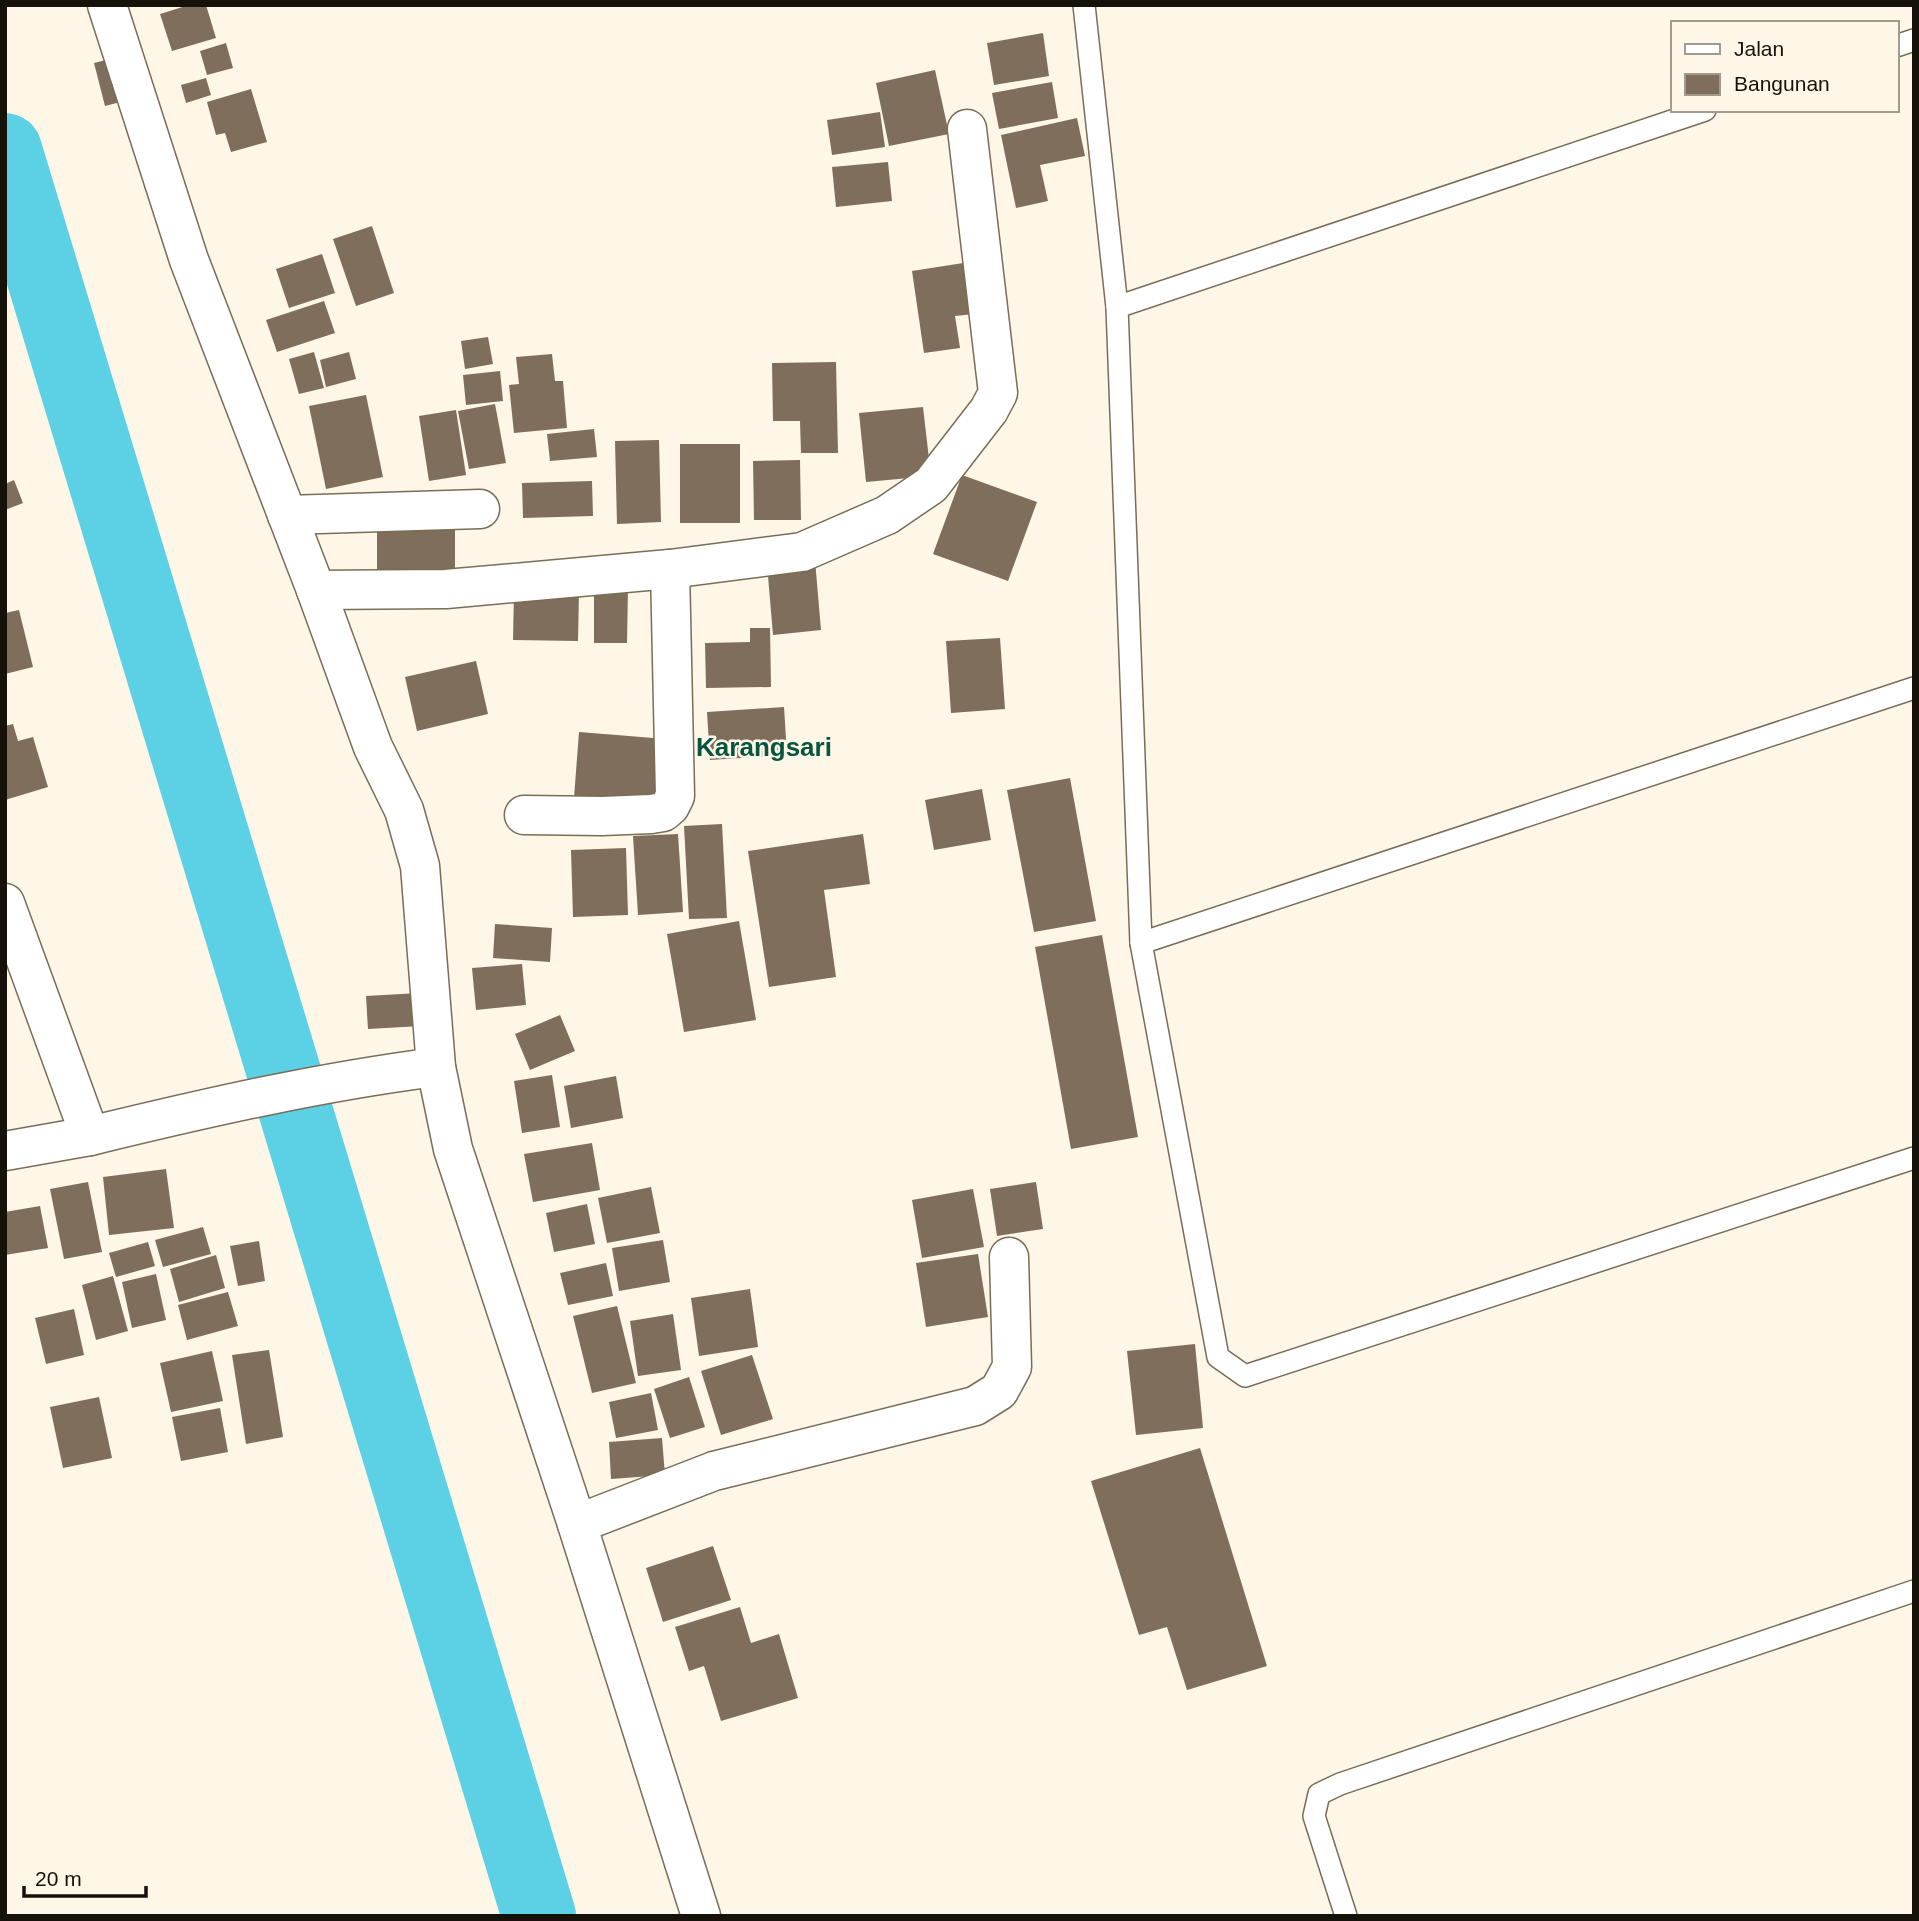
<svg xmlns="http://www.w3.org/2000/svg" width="1919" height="1921" font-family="Helvetica,sans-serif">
	<rect width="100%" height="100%" fill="#fef6e7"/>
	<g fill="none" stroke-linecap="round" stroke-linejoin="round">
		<path stroke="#5cd0e5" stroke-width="74" d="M5 150 539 1916"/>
	</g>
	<g fill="#7f6e5b">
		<path d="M189 5H206L216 38 172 51 160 14Z"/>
		<path d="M1043 33 1049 76 994 85 987 43Z"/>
		<path d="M226 43 233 68 207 75 200 51Z"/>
		<path d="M122 56 132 99 105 106 94 63Z"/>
		<path d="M935 70 949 134 889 146 876 83Z"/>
		<path d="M206 78 211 95 186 103 181 85Z"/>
		<path d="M1052 82 1058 118 999 129 992 93Z"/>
		<path d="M251 89 267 142 231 152 225 133 216 135 207 102Z"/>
		<path d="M880 112 885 147 832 155 827 120Z"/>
		<path d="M1077 118 1085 156 1040 165 1048 201 1016 208 1001 135Z"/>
		<path d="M888 162 892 201 836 207 832 167Z"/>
		<path d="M372 226 394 293 356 306 333 239Z"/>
		<path d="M322 254 335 293 289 308 276 269Z"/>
		<path d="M976 261 984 313 955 316 960 348 924 353 912 271Z"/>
		<path d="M324 301 335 333 277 352 266 320Z"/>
		<path d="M488 337 493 364 465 369 461 341Z"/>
		<path d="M314 352 324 388 299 394 289 359Z"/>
		<path d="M349 352 356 379 326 387 320 360Z"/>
		<path d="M552 354 555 381H563L567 428 514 433 509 385 519 384 516 357Z"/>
		<path d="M836 362 838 453H801L800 421H773L772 363Z"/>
		<path d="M500 371 503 401 466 405 463 375Z"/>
		<path d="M366 395 383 477 326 489 309 406Z"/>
		<path d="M495 404 506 463 469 469 458 411Z"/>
		<path d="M923 407 931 476 866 482 859 413Z"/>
		<path d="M456 410 466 475 429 481 419 416Z"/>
		<path d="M594 429 597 457 550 461 547 434Z"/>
		<path d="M659 440 661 522 617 524 615 441Z"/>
		<rect x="680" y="444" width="60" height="79"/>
		<path d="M800 460 801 520H754L753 461Z"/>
		<path d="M962 475 1037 502 1008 581 933 554Z"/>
		<path d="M14 480 23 503 5 510V484Z"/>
		<path d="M592 481 593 516 523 518 522 483Z"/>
		<path d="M377 520H455V571L377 570Z"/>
		<path d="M815 560 821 630 773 635 767 564Z"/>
		<path d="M594 587H628L627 643H594Z"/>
		<path d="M514 590 579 591 578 641 513 640Z"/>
		<path d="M19 610 33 667 5 674V613Z"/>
		<path d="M750 628H770L771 687 706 688 705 643 750 642Z"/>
		<path d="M1000 638 1005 709 951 713 946 641Z"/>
		<path d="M476 661 488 714 417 731 405 677Z"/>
		<path d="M784 707 787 755 710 760 707 712Z"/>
		<path d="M13 724 18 741 33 737 48 787 5 800V726Z"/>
		<path d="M579 732 666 739 661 805 574 798Z"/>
		<path d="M1070 778 1096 921 1034 932 1007 790Z"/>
		<path d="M982 789 991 840 934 850 925 800Z"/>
		<path d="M722 824 727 918 689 919 684 826Z"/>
		<path d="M678 834 683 912 638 915 633 836Z"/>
		<path d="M863 834 870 884 824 890 836 977 769 987 748 851Z"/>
		<path d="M626 848 628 915 573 917 571 850Z"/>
		<path d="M739 921 756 1020 684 1032 667 934Z"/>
		<path d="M495 924 552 928 550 962 493 958Z"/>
		<path d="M1102 935 1138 1137 1071 1149 1035 947Z"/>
		<path d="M522 964 526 1005 476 1010 472 968Z"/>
		<path d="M419 993 421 1026 368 1029 366 996Z"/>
		<path d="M560 1015 575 1051 530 1070 515 1034Z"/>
		<path d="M552 1075 560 1127 522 1133 514 1081Z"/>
		<path d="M616 1076 623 1118 571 1128 564 1086Z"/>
		<path d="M592 1143 600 1190 533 1202 524 1154Z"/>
		<path d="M166 1169 174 1228 109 1235 103 1177Z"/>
		<path d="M88 1182 102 1252 64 1259 50 1189Z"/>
		<path d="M1036 1182 1043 1229 997 1236 990 1189Z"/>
		<path d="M651 1187 660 1233 607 1243 598 1198Z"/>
		<path d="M973 1189 984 1247 922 1258 912 1200Z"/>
		<path d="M587 1204 595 1244 554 1252 546 1213Z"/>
		<path d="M40 1206 48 1248 5 1255V1212Z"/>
		<path d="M203 1227 211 1254 163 1267 155 1240Z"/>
		<path d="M663 1240 670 1282 619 1291 612 1248Z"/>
		<path d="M259 1241 265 1281 238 1286 230 1246Z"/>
		<path d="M148 1242 155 1266 116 1277 109 1253Z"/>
		<path d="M978 1254 988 1317 926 1327 916 1263Z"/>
		<path d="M216 1255 225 1288 179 1302 170 1269Z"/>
		<path d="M606 1263 613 1296 568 1305 560 1273Z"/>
		<path d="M156 1274 166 1320 132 1328 122 1282Z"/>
		<path d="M113 1276 128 1331 96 1340 82 1285Z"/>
		<path d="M750 1289 758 1347 699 1356 691 1298Z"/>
		<path d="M228 1292 238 1326 187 1340 178 1305Z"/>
		<path d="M617 1306 636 1383 592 1393 573 1316Z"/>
		<path d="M74 1309 84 1355 46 1364 35 1318Z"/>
		<path d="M673 1314 681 1370 638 1376 630 1321Z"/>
		<path d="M1195 1344 1203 1428 1136 1435 1127 1351Z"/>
		<path d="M269 1350 283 1437 246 1444 232 1355Z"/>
		<path d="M212 1351 223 1401 171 1412 160 1363Z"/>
		<path d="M752 1355 773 1419 721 1435 701 1371Z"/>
		<path d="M689 1377 705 1427 670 1438 654 1389Z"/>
		<path d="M651 1393 658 1430 616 1438 609 1402Z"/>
		<path d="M99 1397 112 1458 63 1468 50 1407Z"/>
		<path d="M220 1408 228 1452 181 1461 172 1417Z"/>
		<path d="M662 1438 665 1475 611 1479 609 1442Z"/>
		<path d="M1200 1448 1267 1666 1187 1690 1167 1627 1139 1635 1091 1481Z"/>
		<path d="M713 1546 731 1600 663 1622 646 1568Z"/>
		<path d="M740 1607 751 1643 779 1634 798 1698 721 1721 704 1666 689 1671 675 1627Z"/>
	</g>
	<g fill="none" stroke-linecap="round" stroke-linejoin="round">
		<g stroke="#796d57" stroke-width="24">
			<g id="lane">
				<path d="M1084 5 1117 307 1141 943 1914 688"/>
				<path d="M1896 46 1914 40"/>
				<path d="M1117 307 1705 110"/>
				<path d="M1141 943 1218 1357 1245 1376 1914 1158"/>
				<path d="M1346 1916 1314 1816 1319 1794 1340 1784 1914 1591"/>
			</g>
		</g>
		<g stroke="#796d57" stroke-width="41">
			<g id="street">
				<path d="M107 5 189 260 316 590 373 747 404 810 420 866 436 1067 453 1149 577 1524 701 1916"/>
				<path d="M287 515 480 509"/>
				<path d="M316 590 446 589 670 569 802 552 887 515 931 485 989 410 998 393 967 129"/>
				<path d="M524 815 602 816 651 814 663 812 670 806 675 796 670 569"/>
				<path d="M5 903 90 1136 5 1151"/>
				<path d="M90 1136C205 1108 319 1082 436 1067"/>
				<path d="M577 1524 714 1471 975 1406 999 1391 1012 1367 1009 1257"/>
			</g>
		</g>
		<use href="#lane" stroke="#fff" stroke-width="21"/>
		<use href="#street" stroke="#fff" stroke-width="38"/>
	</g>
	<g text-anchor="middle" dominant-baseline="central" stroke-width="5" stroke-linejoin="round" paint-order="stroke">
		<g font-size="26" font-weight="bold" fill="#07553e" stroke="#fef6e7">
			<text x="764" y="747">Karangsari</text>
		</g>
	</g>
	<rect width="1919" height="1921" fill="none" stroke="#161109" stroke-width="14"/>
	<rect x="1671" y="21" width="228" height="91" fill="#fef6e7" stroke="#a19a8e" stroke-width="2"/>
	<rect x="1685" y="44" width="35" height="10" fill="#ffffff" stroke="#a19a8e" stroke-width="2"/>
	<text x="1734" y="56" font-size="21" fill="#161109">Jalan</text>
	<rect x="1685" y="74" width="35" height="21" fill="#7f6e5b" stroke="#a19a8e" stroke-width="2"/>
	<text x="1734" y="91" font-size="21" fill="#161109">Bangunan</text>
	<path d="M24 1886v10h122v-10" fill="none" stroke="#161109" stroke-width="3.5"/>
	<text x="35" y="1886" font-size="21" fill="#161109" stroke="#fef6e7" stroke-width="5" paint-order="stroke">20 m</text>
</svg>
